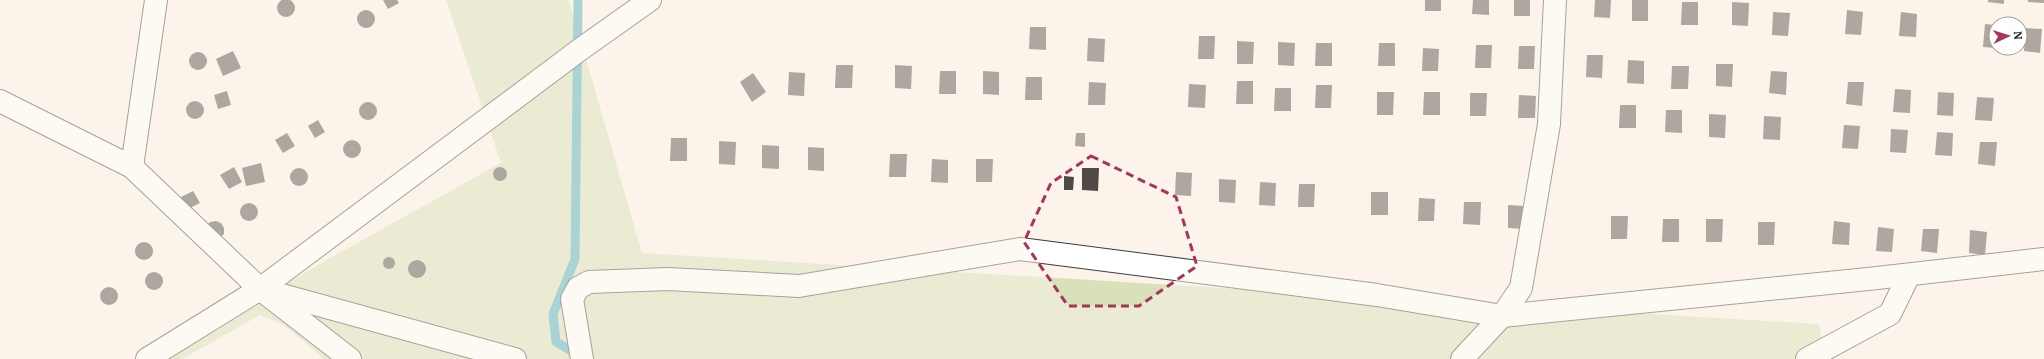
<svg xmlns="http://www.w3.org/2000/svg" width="2044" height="359" font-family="'PT Serif',serif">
	<rect width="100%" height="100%" fill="#fcf4ea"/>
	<path fill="#d8e1b8" d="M446 0H569L642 253 1819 324 1826 359H324L284 325 260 315 182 359H154L339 253 501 163Z"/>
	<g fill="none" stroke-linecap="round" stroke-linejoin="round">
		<path stroke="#45aaba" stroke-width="9" d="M578 0 575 259 553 314 556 342 580 356"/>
	</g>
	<g fill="#514948">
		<circle cx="286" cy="8" r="9"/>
		<path d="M383 0H397L399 3 388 9Z"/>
		<rect x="1425" y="0" width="16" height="11"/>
		<path d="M1473 0H1489V15L1472 14Z"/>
		<rect x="1514" y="0" width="16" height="16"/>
		<path d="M1595 0H1611L1610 18 1594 17Z"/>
		<rect x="1632" y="0" width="16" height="21"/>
		<path d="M1988 0H2004V4L1988 2Z"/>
		<path d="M2028 0H2044V3L2028 2Z"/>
		<path d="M1682 2H1698V25H1681Z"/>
		<path d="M1732 2 1749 3 1748 26 1732 25Z"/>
		<circle cx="366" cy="19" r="9"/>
		<path d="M1847 10 1863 12 1861 35 1845 34Z"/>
		<path d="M1773 12 1790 13 1788 36 1772 35Z"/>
		<path d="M1901 12 1917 14 1916 37 1899 36Z"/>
		<path d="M1985 24 1996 25V48L1983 47Z"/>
		<path d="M1030 27H1046V50L1029 49Z"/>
		<path d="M2026 28 2042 29 2040 53 2024 51Z"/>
		<path d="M1199 36H1215L1214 59H1198Z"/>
		<path d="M1088 38 1105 39 1104 62 1087 61Z"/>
		<path d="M1237 41 1254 42 1253 64H1237Z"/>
		<path d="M1278 42 1295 43 1294 66 1278 65Z"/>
		<path d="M1316 43H1332V66H1315Z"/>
		<path d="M1379 43H1395V66H1378Z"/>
		<path d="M1476 45H1492L1491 68H1475Z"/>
		<path d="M1519 46H1535L1534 69H1518Z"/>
		<path d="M1423 48 1439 49 1438 71H1422Z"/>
		<path d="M233 51 241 68 223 76 216 59Z"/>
		<circle cx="198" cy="61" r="9"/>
		<path d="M1587 55H1603L1602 78 1586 77Z"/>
		<path d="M1628 60 1644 61V84L1627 83Z"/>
		<path d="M1716 64H1733L1732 87 1716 86Z"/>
		<path d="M836 65H853L852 88H835Z"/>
		<path d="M895 65 912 66 911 89 895 88Z"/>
		<path d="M1672 66H1689L1688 89H1671Z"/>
		<path d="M940 71H956V94H939Z"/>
		<path d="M983 71 999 72V95L983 94Z"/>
		<path d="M1771 71 1787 72 1786 95 1769 93Z"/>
		<path d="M789 72 805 73 804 96 788 95Z"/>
		<path d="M753 73 766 92 752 102 740 82Z"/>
		<path d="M1026 77H1042V100H1025Z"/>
		<path d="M1237 81H1253V104H1236Z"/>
		<path d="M1089 82 1106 83 1105 105H1088Z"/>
		<path d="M1848 82H1864L1862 106 1846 104Z"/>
		<path d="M1189 84 1206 85 1205 108 1188 107Z"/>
		<path d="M1316 85H1332L1331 108H1315Z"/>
		<path d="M1275 88H1291V111H1274Z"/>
		<path d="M1895 89 1911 90 1910 113 1893 112Z"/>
		<path d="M227 91 231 105 218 109 214 95Z"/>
		<path d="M1377 92H1394L1393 115H1377Z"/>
		<path d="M1424 92H1440V115H1423Z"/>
		<path d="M1938 92 1954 93 1953 116 1937 115Z"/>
		<path d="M1470 93H1487L1486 116H1470Z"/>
		<path d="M1519 95 1536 96 1535 118H1518Z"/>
		<path d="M1977 97 1994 98 1992 121 1975 120Z"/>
		<circle cx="195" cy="110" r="9"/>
		<circle cx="368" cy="111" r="9"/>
		<path d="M1620 105H1636V128H1619Z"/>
		<path d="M1666 110H1682V133L1665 132Z"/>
		<path d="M1709 114 1726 115 1725 138 1709 137Z"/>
		<path d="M1764 116 1781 117 1780 140 1763 139Z"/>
		<path d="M318 120 325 132 315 138 308 126Z"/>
		<path d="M1844 125 1860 126 1858 149 1842 148Z"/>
		<path d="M1891 129 1908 130 1906 153 1890 152Z"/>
		<path d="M1937 132 1953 133 1952 156 1935 155Z"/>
		<path d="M287 133 295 146 283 153 275 140Z"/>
		<path d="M1076 133H1085V147L1075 146Z"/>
		<path d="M671 138H687V161H670Z"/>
		<circle cx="352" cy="149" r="9"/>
		<path d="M719 141 736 142 735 165 719 164Z"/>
		<path d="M1980 142H1997L1995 166 1978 164Z"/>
		<path d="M762 145 779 146V169L762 168Z"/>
		<path d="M808 147 824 148V171L808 170Z"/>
		<path d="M890 154H907L906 177H889Z"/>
		<path d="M932 159 948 160V183L931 182Z"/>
		<path d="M976 159H993L992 182H976Z"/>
		<path d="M261 163 265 182 246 186 242 168Z"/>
		<path d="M234 167 242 182 229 189 220 175Z"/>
		<circle cx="500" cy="174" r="7"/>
		<path d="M1082 168H1099L1098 191 1082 190Z"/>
		<circle cx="299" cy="177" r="9"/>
		<path d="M1176 172 1192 173 1191 196 1175 195Z"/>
		<path d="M1064 176 1074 177 1073 190H1064Z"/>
		<path d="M1219 179 1236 180 1235 203 1219 202Z"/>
		<path d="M1260 182 1276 183 1275 206 1259 205Z"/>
		<path d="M1299 184H1315L1314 207H1298Z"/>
		<path d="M193 191 200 203 186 210 179 198Z"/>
		<rect x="1371" y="192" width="17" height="23"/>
		<path d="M1419 198 1435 199 1434 221H1418Z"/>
		<path d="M1464 202H1481L1480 225 1463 224Z"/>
		<circle cx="249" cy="212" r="9"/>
		<path d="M1508 205 1525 206V229L1508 228Z"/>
		<path d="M1611 216H1628L1627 239H1611Z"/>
		<path d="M1663 219H1679V242H1662Z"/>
		<path d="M1706 219H1723L1722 242H1706Z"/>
		<path d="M216 221 221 223 224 228V234L220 238 207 226 210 222Z"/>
		<path d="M1834 221 1850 223 1849 245 1832 244Z"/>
		<path d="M1758 222H1775L1774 245H1758Z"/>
		<path d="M1878 227 1894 229 1892 252 1876 251Z"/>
		<path d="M1923 229H1939L1937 253 1921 251Z"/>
		<path d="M1970 230 1987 232 1985 255 1969 253Z"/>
		<circle cx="144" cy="251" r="9"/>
		<circle cx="389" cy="263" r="6"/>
		<circle cx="417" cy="269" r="9"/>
		<circle cx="154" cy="281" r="9"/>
		<circle cx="109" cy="296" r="9"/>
	</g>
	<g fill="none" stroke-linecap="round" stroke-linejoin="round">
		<g stroke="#3d3d3d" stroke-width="24">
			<g id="minor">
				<path d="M0 101 132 167 260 289 350 359"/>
				<path d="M132 167 156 0"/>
				<path d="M271 292 515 359"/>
				<path d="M147 359 260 289 578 51 650 0"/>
				<path d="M582 359 572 299 578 288 589 282 668 279 799 286 1020 249 1377 295 1502 316 1868 279 2044 259"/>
				<path d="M1462 359 1502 316 1521 288 1549 124 1555 0"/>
				<path d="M1807 359 1890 314 1909 275"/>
			</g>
		</g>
		<use href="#minor" stroke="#fff" stroke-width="22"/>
	</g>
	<path d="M0 0H2044V359H0ZM1091 156 1176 197 1197 266 1139 306H1068L1024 242 1051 183Z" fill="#fcf4ea" fill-opacity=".55" fill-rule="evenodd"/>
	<path fill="none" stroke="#a73558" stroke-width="3" stroke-dasharray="8 5" stroke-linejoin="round" d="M1091 156 1176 197 1197 266 1139 306H1068L1024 242 1051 183Z"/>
	<g transform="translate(2008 36) rotate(86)"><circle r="19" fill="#ffffff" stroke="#9d9d9d"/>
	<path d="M0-3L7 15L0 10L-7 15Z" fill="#a73558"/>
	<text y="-6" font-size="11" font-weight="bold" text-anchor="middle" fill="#0a0a0a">N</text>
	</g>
</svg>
